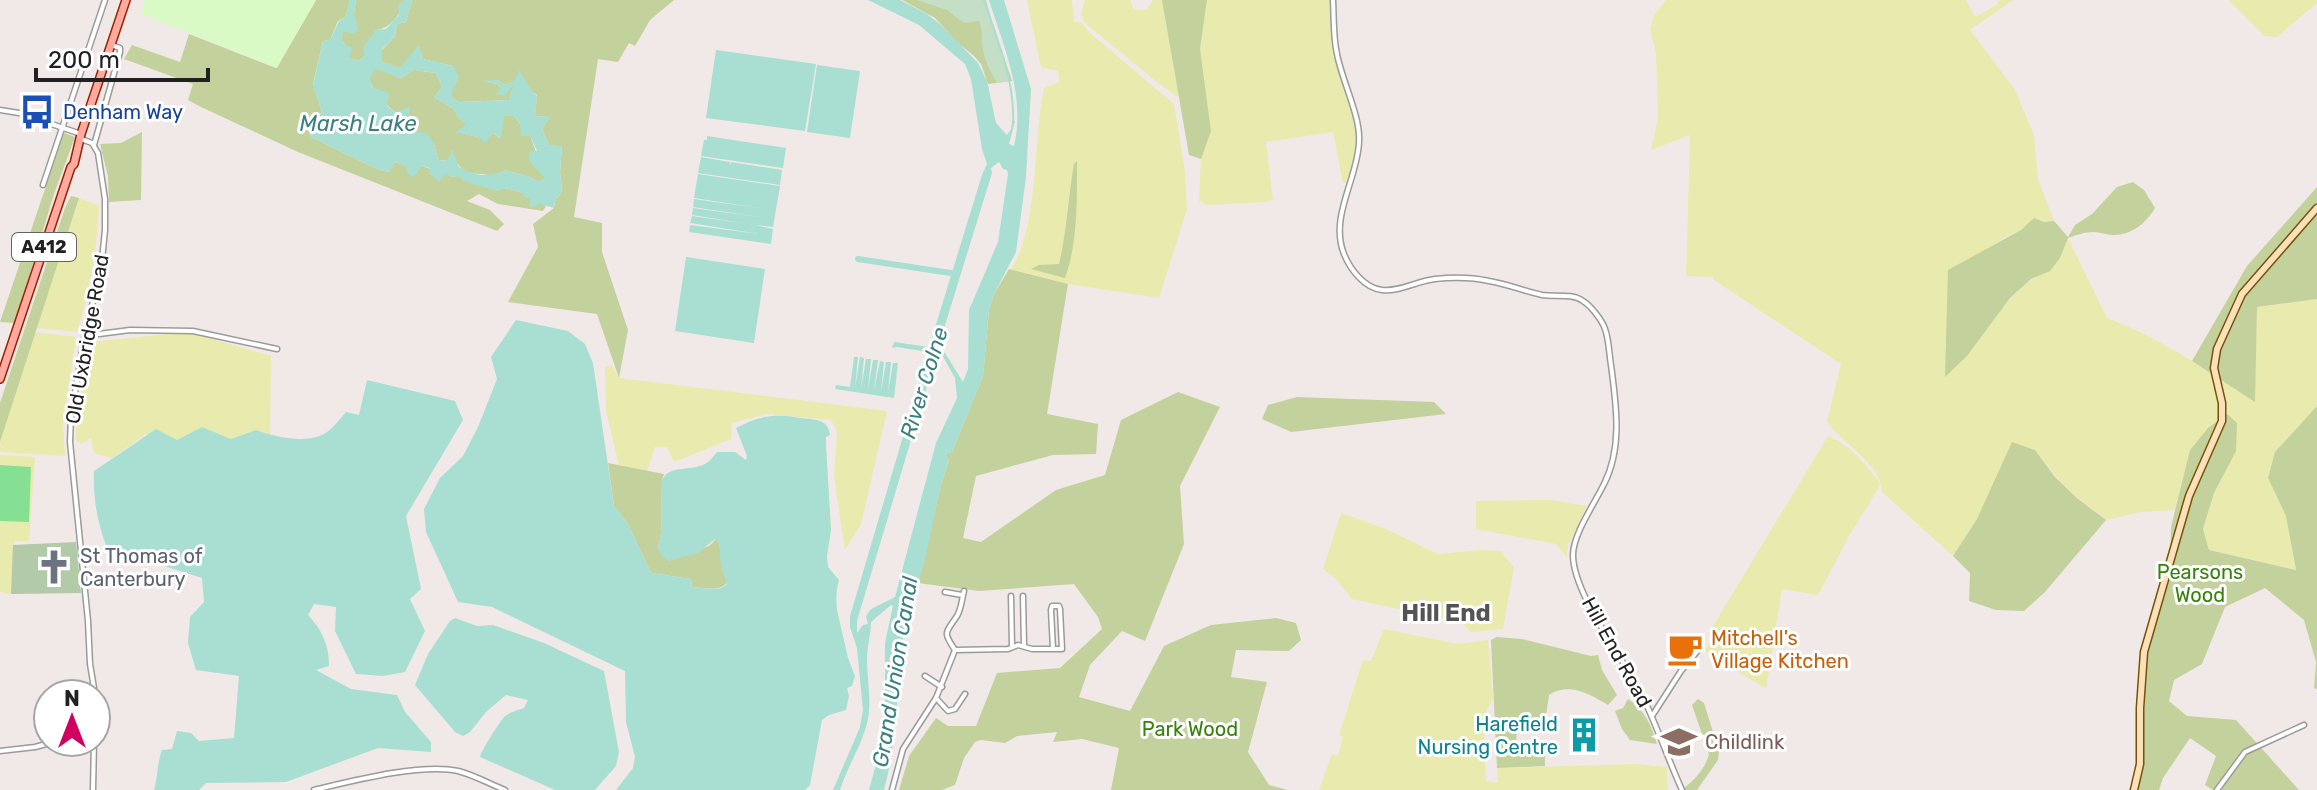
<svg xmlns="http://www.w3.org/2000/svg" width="2317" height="790" font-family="Rubik,sans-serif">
	<rect width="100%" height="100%" fill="#f1e9e7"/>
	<g fill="#e8ebad">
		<path d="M1027 0H1072L1074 22H1081L1091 34 1174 104 1185 172 1187 209 1159 298 1068 284 1011 269C1015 262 1020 254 1022 246 1038 197 1034 139 1044 88L1059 82 1058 71 1041 67Z"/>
		<path d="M1085 0H1130L1134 10H1147L1153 0H1162L1179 98 1158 83 1085 23 1081 14Z"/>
		<path d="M1207 0H1331C1328 47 1354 88 1357 134 1358 151 1355 166 1350 183H1343L1333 132 1266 142 1273 200 1266 202 1207 205 1199 201 1201 159 1211 131 1200 49Z"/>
		<path d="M1666 0H1966L1975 17 1995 6 2000 0H2013L1970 30 2015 90 2034 135 2038 179 2054 221 2044 222 2034 219 2021 230 2004 238 1981 253 1947 331 1946 375C1979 351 1995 308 2028 282 2039 274 2050 272 2058 261 2063 254 2065 245 2068 238L2107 318C2160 338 2207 370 2254 401L2257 307 2317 299V406L2275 452 2268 478 2286 516 2296 570 2209 550 2203 529 2214 493 2236 451 2190 450 2175 510 2140 512 2106 520C2075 497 2058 481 2035 450L1977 519 1953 556 1882 492C1882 464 1842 443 1827 422L1841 364 1714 280 1713 277 1686 276 1690 135 1651 150 1658 118 1656 53 1650 29 1654 15Z"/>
		<path d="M2228 0H2317V3L2277 37 2264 36Z"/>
		<path d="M79 198 99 206C97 249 90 290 77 332L36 328Z"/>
		<path d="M34 332 76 337 63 424 65 456 0 452C0 418 23 366 34 332Z"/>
		<path d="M188 332 271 356 270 436 256 430 231 439 202 427 177 440 146 434 112 458 94 453 91 438 81 444 76 440V415L91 342Z"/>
		<path d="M612 366 619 378 887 411 861 524 845 550 834 476 837 431 831 420 767 414 732 423 731 439 674 462 667 447H655L647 471 619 465 606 411 605 367Z"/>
		<path d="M1828 436C1852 446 1864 463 1880 483L1878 489 1849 536 1818 595 1782 589 1766 689 1705 651 1717 629 1713 626Z"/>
		<path d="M0 455 35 457 29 541H14L11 594 0 592Z"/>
		<path d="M1550 500 1587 506 1568 545 1567 557 1556 544 1476 529V501Z"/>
		<path d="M1341 513 1386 529 1438 554 1481 550 1500 551 1514 567 1503 629 1471 632 1462 623 1352 599 1335 578 1323 569Z"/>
		<path d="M1384 629 1458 644 1488 640 1493 698 1483 718 1486 781 1498 783 1497 768 1636 764 1667 767 1668 790H1319L1332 754 1338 756 1343 737 1339 735 1363 660 1371 661Z"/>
	</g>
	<g fill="#c3d19c">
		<path d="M316 0H350L346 17 338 21 330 40 323 41 313 84 322 112 309 136 377 169 388 172 395 162 406 166H422L453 177 458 175 523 193 546 206 543 211 498 204 479 194 467 201 490 210 504 224 497 231 298 152 201 107 188 100 193 84 124 59 132 45 180 62 189 34 276 68Z"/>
		<path d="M356 0H406C400 14 392 28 376 30L364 56 358 61 348 57 346 46 341 39 343 30 355 24 354 13Z"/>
		<path d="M412 0H674L650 20 635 46 629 43 618 62 598 59 574 217 602 223V252L628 330 619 378 597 314 508 302 538 247 533 224 554 208 555 201 562 191 560 172 562 147 549 145 542 129 550 117 535 116 537 95 515 81 504 85 498 80 486 82 497 84 501 88 514 84 509 100 459 102 451 97 453 66 423 59 419 46 400 68 382 62V50L395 36 397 24 406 22Z"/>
		<path d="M902 0H927L987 7 1012 81 988 84 981 64 974 56 958 43 935 18Z"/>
		<path d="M1162 0H1207L1200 49 1211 131 1201 159 1189 155Z"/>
		<path d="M375 68 401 78 414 70 436 73 442 87 434 97 454 109 458 117 467 125 457 132 478 137 493 133 500 138 503 115 514 116 530 136 546 178 539 182C529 175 517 174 505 170 492 177 493 175 480 174 463 173 457 167 452 151L448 161 438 160 434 144 414 132 407 125 409 107 397 113C384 104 374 93 369 78Z"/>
		<path d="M142 132 141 200 109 202 108 176 100 144 121 143Z"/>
		<path d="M64 133 75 137 54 194 15 323 0 322Z"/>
		<path d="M1077 161C1077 199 1078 242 1065 278L1031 269 1039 265 1059 264C1067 231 1068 198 1074 164Z"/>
		<path d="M2133 182 2144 190 2155 208C2146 223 2132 235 2113 235 2106 235 2100 232 2093 232 2085 232 2076 235 2068 238L2060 258 2050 271 2031 279 2010 298 1967 356 1945 377 1948 270 2021 230 2034 218 2044 222 2054 221 2068 237 2075 225 2092 214 2117 187Z"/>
		<path d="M2317 187V299L2257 307 2255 402 2192 361 2247 266Z"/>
		<path d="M71 196 79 198 0 442V403L65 208Z"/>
		<path d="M1009 269 1068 284 1047 414 1098 424 1096 454 1053 455 976 476 963 538 981 542 1056 490 1105 475 1121 420 1178 392 1220 407 1180 486 1184 544 1145 641 1122 631 1090 665 1079 697 1130 711 1164 646 1211 625 1276 618 1296 623 1301 640 1289 651 1236 650 1231 677 1267 682 1248 752 1269 785 1288 790H1111L1119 748 1082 739 1053 742 1057 732 1017 736 1005 743 981 740 975 742 964 758 955 785 942 790H899L909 756 936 718 948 726H976L997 673 1060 668 1102 629 1098 617 1074 584 979 591 918 583 941 485 949 460 946 456 947 453 952 452 983 376 989 310 994 294Z"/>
		<path d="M1297 397 1434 402 1446 414 1291 432 1262 419 1268 405Z"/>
		<path d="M2317 406V689L2314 688 2316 662 2304 620 2265 588 2225 607 2202 664 2174 680 2169 701 2187 716 2236 720 2299 790H2213L2205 785 2216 756 2190 738 2163 778 2159 790H2129L2142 764 2143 675 2170 564 2171 527 2190 450 2208 428 2227 414 2237 423 2236 451 2214 493 2203 529 2209 550 2296 570 2286 516 2268 478 2275 452Z"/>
		<path d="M2012 442 2035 450 2055 477 2078 499 2106 520 2045 592 2024 611 1996 610 1969 601 1970 573 1953 556 1977 519Z"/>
		<path d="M608 463 664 474 662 481 661 534 658 548 669 561 709 546 716 539 719 543 727 583C717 593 705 587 692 587L691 579 651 573 628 524 614 506Z"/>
		<path d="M1497 637 1522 639 1591 656 1598 655 1602 670 1617 695 1608 705C1589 694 1570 682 1549 695L1544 730 1517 727 1516 747 1545 749V766L1497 768 1491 640Z"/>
		<path d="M1628 699C1644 709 1652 726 1657 744L1630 740 1622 729 1615 711 1623 708Z"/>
		<path d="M1698 699 1704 703 1719 751 1718 760 1697 790H1682C1694 780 1705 770 1709 754L1692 705Z"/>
	</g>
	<path fill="#c4dfc6" d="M917 0H986L1010 81 997 83C991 73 985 62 983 50 981 40 983 31 979 21L964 23 947 10Z"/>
	<path fill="#b2caa8" d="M76 542 81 593 11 594 13 545Z"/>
	<path fill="#d9fac5" d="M145 0H316L277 68 141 14Z"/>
	<path fill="#85e093" d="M0 465 31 467 29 522 0 521Z"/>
	<g fill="#a8dfd2" fill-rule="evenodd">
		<path d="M350 0H356L354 13 358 30 353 34 343 31 341 39 346 46 353 47 349 57 358 61 364 56 363 47 376 30 386 29 399 15 398 5 406 0H412L406 22 397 24 395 36 382 49V62L400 68 419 45 423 59 453 66 459 77 451 96 459 102 509 100 513 86 504 96 496 94 501 88 497 84 481 81 498 80 504 85 515 81 519 70 531 90 537 96 535 116 551 117 542 129 549 145 562 146 560 172 562 191 555 201 554 208 540 204 531 208 529 198 523 196V193L505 188 497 191 463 181 458 176 453 177 445 175 439 182 430 174V168L422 166 414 177 409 175 405 166 396 162 388 172 377 169 309 136 322 112 313 85 323 41 330 40 339 21 346 17ZM375 69 401 78 414 70 436 73 442 87 434 97 454 109 458 117 466 125 455 132 478 137 485 143 493 133 501 138 504 116H514L520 123 521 136H530L537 151 529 152V161L545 178 539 182C529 175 517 174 505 170 489 178 474 176 459 167L452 149 448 161 438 160 434 144 427 133 414 132 408 125 409 106 397 113 387 106 389 93 372 87 370 78Z"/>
		<path d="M868 0H900L927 14 941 25 978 63 987 81 996 123 1007 135 1011 129 1012 120 1015 121 1009 144 1014 146C1026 96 1004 48 989 0H1004L1031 89 1026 177 1016 252 994 294 989 310 983 376 952 452 947 453 946 456 949 460C938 492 933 523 926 555 919 584 907 609 903 638 896 689 898 740 884 790H869L880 750 885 715V643L893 606 891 605 871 622C871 634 867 646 867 659 867 682 873 704 866 727 860 748 847 768 840 790H833L860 727 863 710 857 648 850 627V616L928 352 897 347 892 348 894 342 929 347 982 175 987 164 982 149 971 79 965 64 919 25ZM999 162 1003 169 1007 170 1008 174 998 242 969 310 968 369 963 382 945 353 938 348 992 173 991 168ZM937 353H941L955 378 957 398 936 443 895 597 871 609 866 616 868 624 863 625 857 633V621Z"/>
		<path d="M716 50 816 64 805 131 706 118Z"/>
		<path d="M817 65 860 71 850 138 807 132Z"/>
		<path d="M707 136 786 148 783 168 701 156 704 140H707Z"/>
		<path d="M701 157 730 162V166L731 162 782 170 780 185 698 173Z"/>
		<path d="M698 174 780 186 773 227 756 225 773 229 771 244 689 232 690 225 759 234 690 223 692 216 748 224 692 215 693 208 765 218 693 207 694 199 765 209 694 198Z"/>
		<path d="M686 257 765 269 754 343 675 331Z"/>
		<path d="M516 320 568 331 585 344 593 363 614 506 628 524 651 573 691 579 692 587C705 587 717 593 727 584L721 566 719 543 715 539 698 553 669 561 663 557 658 548 661 534 662 481C668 463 694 473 708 462 712 459 714 455 717 452H735L746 460 747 456 736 428C758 416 775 413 800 418 815 420 828 418 830 435L826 437V445L831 530 827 556 828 567 839 580C836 589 836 601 837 610L848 658 855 676 852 686 847 688 849 696 846 710 829 715 822 720 810 785 805 790H616L633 768 635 757 626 722 625 671 492 607 458 602 426 532 424 509 440 478 463 456 478 427 497 379 491 357Z"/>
		<path d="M854 357H858L855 388 860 357 864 358 861 389 866 359H871L868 390 873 360H878L874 391 880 361 884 362 881 392 886 362H891L888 393 893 363H898L894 398 835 389 836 385 850 387Z"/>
		<path d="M367 380 455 401 463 420 406 516 421 589 410 599 425 631 405 672 383 676 356 674 335 631 336 607 314 604 308 615C322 630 329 645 329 666L316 670 351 689 397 695 405 712 431 742V752L378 748 286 782 206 783 199 790H154C158 776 157 763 162 750L172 749 177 731 191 733 199 741 234 738 239 676 196 670 188 643 190 617 204 602 202 578 107 548C97 522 93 498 94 471L156 429 177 440 202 427 231 439 256 430C274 437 310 445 327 432 334 427 340 419 346 412L359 415Z"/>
		<path d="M455 618 477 626 493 625 544 643 604 671 619 752 616 766 595 790H555L480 757C482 749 499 723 505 716 510 712 518 710 524 708L528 700 506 695 486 712 470 732 463 736 455 732 415 685 428 654 450 621Z"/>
	</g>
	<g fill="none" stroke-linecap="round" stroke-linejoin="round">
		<path stroke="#a8dfd2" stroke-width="2" d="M984 0C997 40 1015 80 1013 123"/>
		<path stroke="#a8dfd2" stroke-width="6" d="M858 259 957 274"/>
		<g stroke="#9b9b9b" stroke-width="7">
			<g id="street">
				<path d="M1333 0C1334 18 1333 37 1337 54 1342 81 1361 117 1359 142 1358 178 1329 217 1344 254 1350 269 1364 288 1382 290 1399 292 1417 281 1435 279 1453 277 1471 277 1489 281 1507 284 1524 291 1542 295 1555 297 1572 293 1583 301 1591 306 1602 320 1605 329 1609 340 1609 353 1611 365 1616 404 1623 447 1604 484 1595 503 1573 534 1573 555 1573 594 1624 659 1642 695 1657 726 1668 759 1682 790"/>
				<path d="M0 110 19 113 81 134"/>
				<path d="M81 139 92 143 98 153 105 199V230L101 270 85 333 71 417 70 442 88 621 90 664 95 694"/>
				<path d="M94 145 120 52V48L111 45"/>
				<path d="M43 185 105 0"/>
				<path d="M85 333 99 334 130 330 193 331 277 349"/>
				<path d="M945 592 962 595"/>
				<path d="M1011 596 1012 646"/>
				<path d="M1023 596 1024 646"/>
				<path d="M955 650 1008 649 1018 645 1032 649H1062L1060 609 1059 606H1052L1051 610 1053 649"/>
				<path d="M925 676 942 687"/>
				<path d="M936 698 948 711 955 709 965 694"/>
				<path d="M1652 716 1681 671 1699 649"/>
				<path d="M0 751 35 747 54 742"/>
				<path d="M93 790 94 742"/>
				<path d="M314 790C352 781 421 763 458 771 474 775 490 784 505 790"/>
				<path d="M892 790 903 749 936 698 955 650C942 631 946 633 957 616 961 610 962 599 964 591"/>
				<path d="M2217 790 2245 752 2304 725"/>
			</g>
		</g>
		<g stroke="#7b5204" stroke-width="9">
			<path id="secondary" d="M2134 790 2140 764V708L2144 652 2189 496 2222 421V403L2214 368 2217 349 2242 294 2317 208"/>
		</g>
		<g stroke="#9d2100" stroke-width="10">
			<path id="primary" d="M0 379 71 167 74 164 81 134 126 0"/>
		</g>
		<use href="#street" stroke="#fff" stroke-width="4"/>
		<use href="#secondary" stroke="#fae1bc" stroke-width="6"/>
		<use href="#primary" stroke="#fdaba1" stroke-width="7"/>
	</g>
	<defs>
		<g id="bus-bare" transform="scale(2.76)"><path d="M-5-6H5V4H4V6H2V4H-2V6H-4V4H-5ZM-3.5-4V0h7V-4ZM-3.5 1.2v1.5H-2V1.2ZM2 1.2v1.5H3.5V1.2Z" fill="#1a4fb4" stroke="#fff" stroke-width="2.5" paint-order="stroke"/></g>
		<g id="church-bare" transform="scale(2.76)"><path d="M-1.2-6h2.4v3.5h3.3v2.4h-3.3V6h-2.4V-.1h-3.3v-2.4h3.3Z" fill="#6b7280" stroke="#fff" stroke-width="2.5" paint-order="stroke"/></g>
		<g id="cafe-bare" transform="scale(2.76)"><path d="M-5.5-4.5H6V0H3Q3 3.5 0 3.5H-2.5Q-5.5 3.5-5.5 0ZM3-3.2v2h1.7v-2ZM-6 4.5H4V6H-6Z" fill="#e8710a" stroke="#fff" stroke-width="2.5" paint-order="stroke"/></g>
		<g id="building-bare" transform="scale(2.76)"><path d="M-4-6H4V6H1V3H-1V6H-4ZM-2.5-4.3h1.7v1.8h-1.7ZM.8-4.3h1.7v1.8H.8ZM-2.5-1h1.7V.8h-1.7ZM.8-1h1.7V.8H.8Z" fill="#0f9aa8" stroke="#fff" stroke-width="2.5" paint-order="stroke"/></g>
		<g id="school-bare" transform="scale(2.76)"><path d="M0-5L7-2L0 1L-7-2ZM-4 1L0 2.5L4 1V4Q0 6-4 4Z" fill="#8d6e63" stroke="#fff" stroke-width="2.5" paint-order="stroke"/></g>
	</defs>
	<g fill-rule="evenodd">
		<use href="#bus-bare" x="37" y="112"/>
		<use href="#church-bare" x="54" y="567"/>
		<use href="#cafe-bare" x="1685" y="649"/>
		<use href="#building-bare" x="1584" y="735"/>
		<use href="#school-bare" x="1679" y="742"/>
	</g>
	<g text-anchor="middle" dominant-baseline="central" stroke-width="6" stroke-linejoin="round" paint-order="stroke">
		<rect fill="#fff" stroke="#646464" stroke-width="2" x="12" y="233" width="64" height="28" rx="6"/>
		<g font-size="18" font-weight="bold" fill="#212121">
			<text x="44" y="247">A412</text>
		</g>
		<g font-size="20" fill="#164399" stroke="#fff" text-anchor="start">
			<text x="63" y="112">Denham Way</text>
		</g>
		<g font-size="20" fill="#212121" stroke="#fff">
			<text transform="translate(87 339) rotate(-80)">Old Uxbridge Road</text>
			<text transform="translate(1617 652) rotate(61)">Hill End Road</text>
		</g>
		<g font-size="20" fill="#5b616d" stroke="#fff" text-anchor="start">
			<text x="80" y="556">St Thomas of<tspan x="80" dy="23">Canterbury</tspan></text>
		</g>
		<g font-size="20" fill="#38820b" stroke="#fff">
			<text x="2200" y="572">Pearsons<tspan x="2200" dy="23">Wood</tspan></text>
			<text x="1190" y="729">Park Wood</text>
		</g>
		<g font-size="20" fill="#c56008" stroke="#fff" text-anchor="start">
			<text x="1711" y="638">Mitchell's<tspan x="1711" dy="23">Village Kitchen</tspan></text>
		</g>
		<g font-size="20" fill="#0d838f" stroke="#fff" text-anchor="end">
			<text x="1558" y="724">Harefield<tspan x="1558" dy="23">Nursing Centre</tspan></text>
		</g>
		<g font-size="20" fill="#785e54" stroke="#fff" text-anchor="start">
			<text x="1705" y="742">Childlink</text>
		</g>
		<g font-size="22" font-style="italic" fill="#3a7f82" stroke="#fff">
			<text x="358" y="123">Marsh Lake</text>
			<text transform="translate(924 383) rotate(-73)">River Colne</text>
			<text transform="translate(895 672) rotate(-81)">Grand Union Canal</text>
		</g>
		<g font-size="24" font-weight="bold" fill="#545454" stroke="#fff">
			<text x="1446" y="613">Hill End</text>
		</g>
	</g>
	<g transform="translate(72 718)"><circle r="38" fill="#ffffff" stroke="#a6a6a6" stroke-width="2"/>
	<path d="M0-6L14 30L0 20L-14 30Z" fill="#d10060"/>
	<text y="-12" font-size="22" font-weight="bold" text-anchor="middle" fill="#212121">N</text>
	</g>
	<path d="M36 68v12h172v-12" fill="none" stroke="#212121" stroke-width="4"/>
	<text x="48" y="68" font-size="24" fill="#212121" stroke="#ffffff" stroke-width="6" paint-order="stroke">200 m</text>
</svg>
